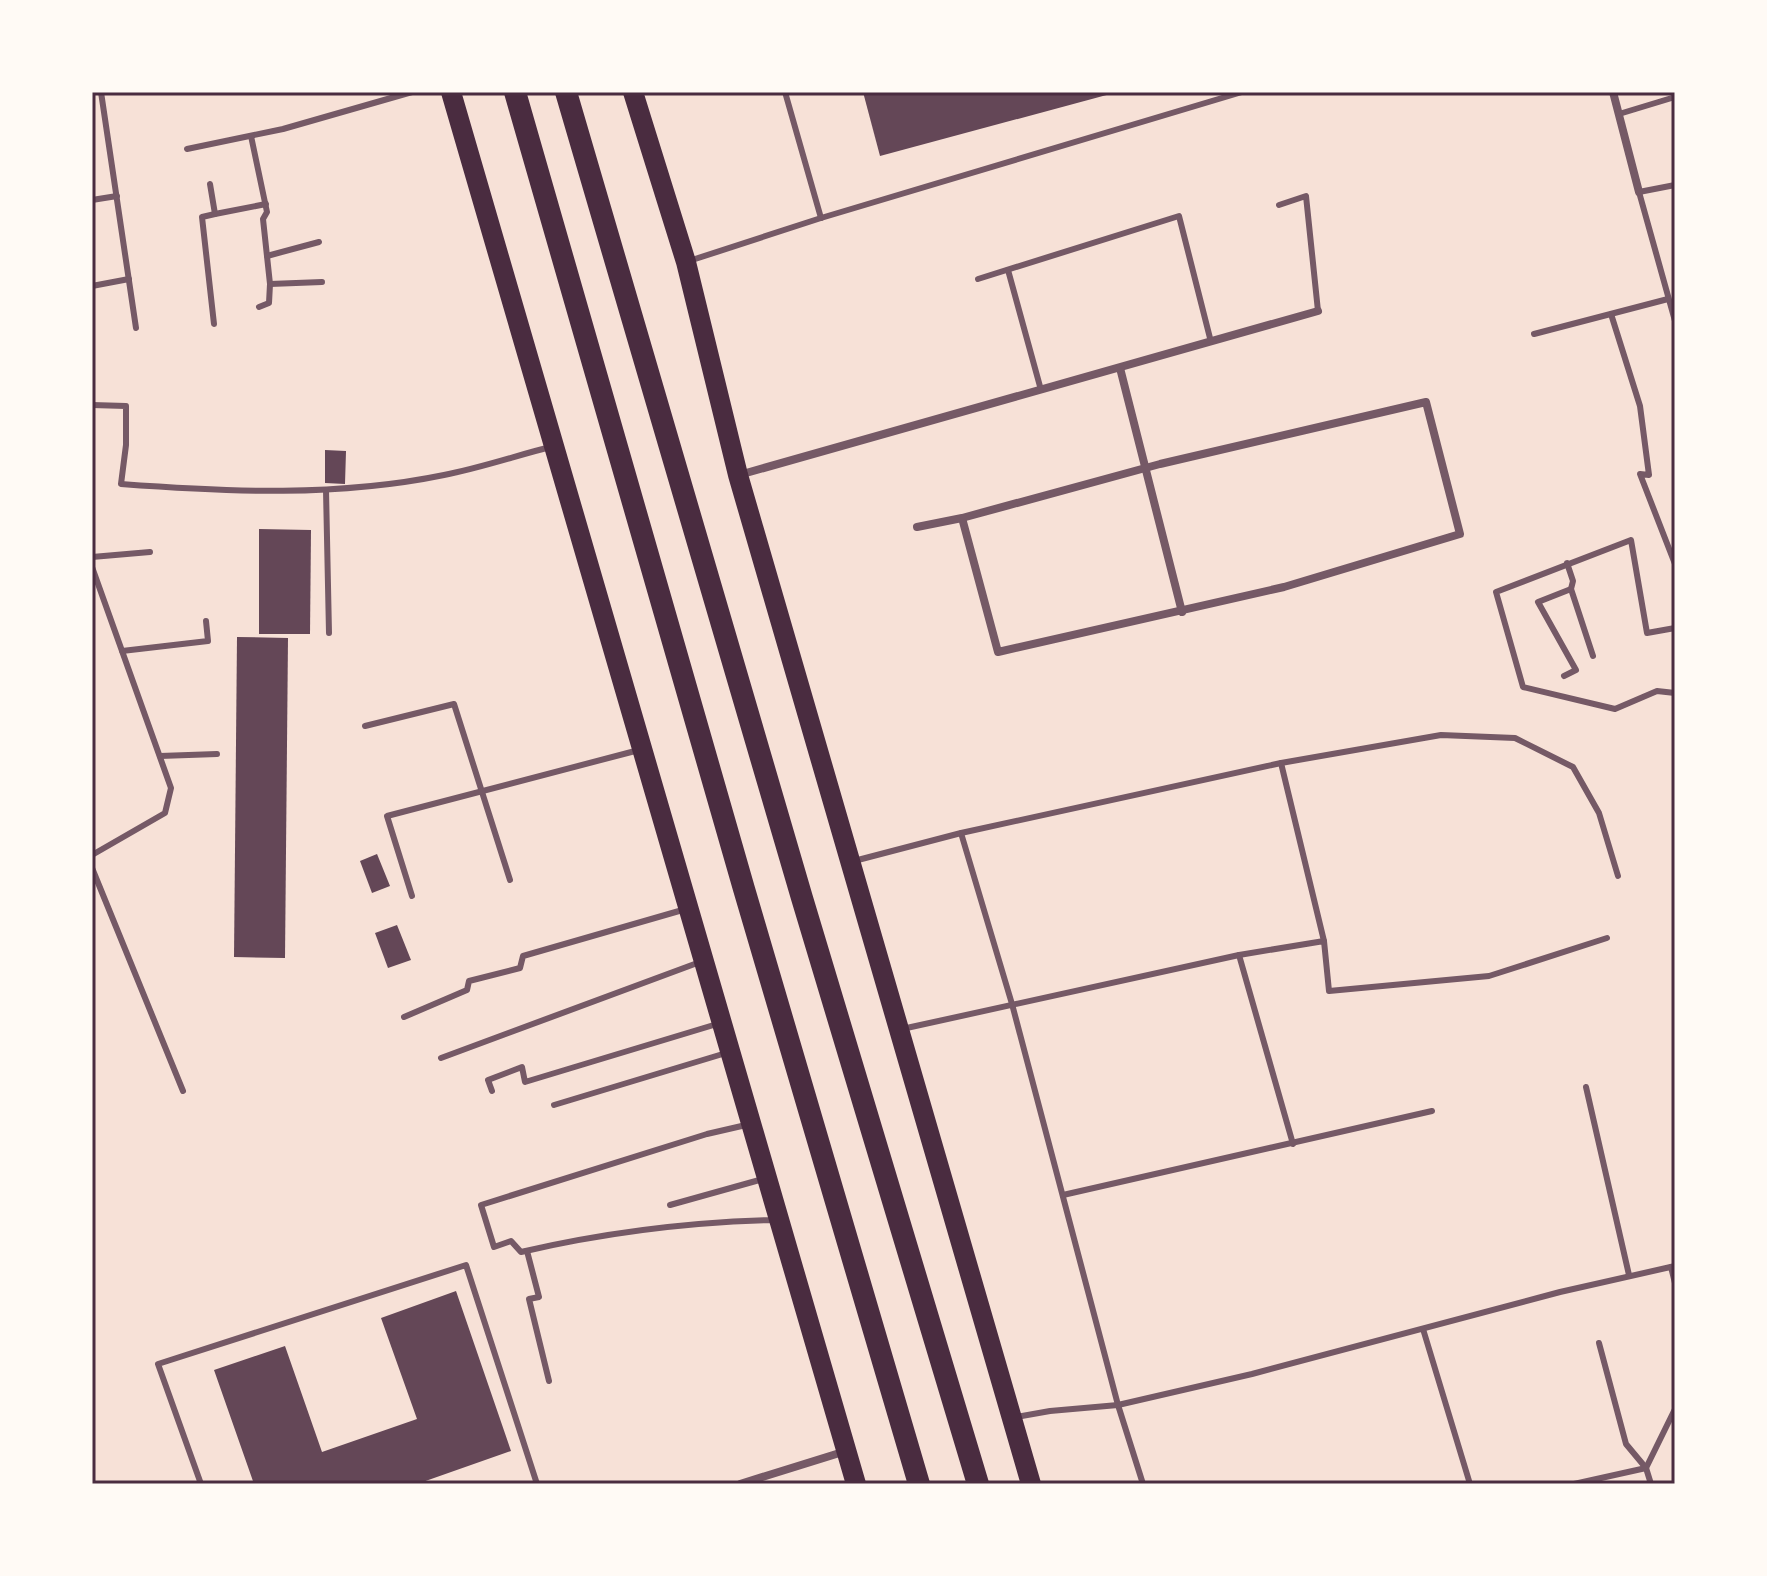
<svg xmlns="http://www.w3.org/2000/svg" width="1767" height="1576" font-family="Ubuntu,sans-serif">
	<rect width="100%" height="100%" fill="#f7e1d7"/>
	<g fill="#644757">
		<path d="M863 92H1114V93L880 156Z"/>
		<path d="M325 450 346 451 345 484 325 483Z"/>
		<path d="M259 529 311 530 310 634H259Z"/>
		<path d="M237 637 288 638 285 958 234 957Z"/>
		<path d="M377 854 390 886 372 893 360 861Z"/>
		<path d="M397 925 411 960 388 968 375 933Z"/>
		<path d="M456 1291 511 1451 417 1484H254L214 1370 285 1346 322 1452 417 1419 381 1318Z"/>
	</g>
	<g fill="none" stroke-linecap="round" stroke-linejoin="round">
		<g stroke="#755966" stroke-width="6">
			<path d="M101 92 136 328"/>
			<path d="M785 92 821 218"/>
			<path d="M1619 114 1675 97"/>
			<path d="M251 136 267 212 263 219 270 284 269 303 259 307"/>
			<path d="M187 149 283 129 412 92"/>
			<path d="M210 184 215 214 266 204"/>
			<path d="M1675 185 1639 192 1675 321"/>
			<path d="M92 200 117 196"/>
			<path d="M1279 205 1306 196 1318 311"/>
			<path d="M267 256 319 242"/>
			<path d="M689 261 821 218 1242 92"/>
			<path d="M1008 270 1041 390"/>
			<path d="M978 279 1179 216 1211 342"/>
			<path d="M270 284 322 282"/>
			<path d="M92 286 129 279"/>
			<path d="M1611 314 1640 406 1649 475 1640 474 1675 564"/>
			<path d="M214 324 202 217 215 214"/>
			<path d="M1534 334 1668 299"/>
			<path d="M92 405 126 406V445L121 484C228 492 338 497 444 475 480 468 515 456 550 447"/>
			<path d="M326 490 329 633"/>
			<path d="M92 557 150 552"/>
			<path d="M1567 563 1573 581 1571 589 1593 656"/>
			<path d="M92 567 171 788 165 813 92 855"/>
			<path d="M1675 628 1647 633 1631 540 1496 592 1523 687 1615 709 1657 691 1675 693"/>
			<path d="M122 651 208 641 206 621"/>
			<path d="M1564 676 1576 670 1538 602 1571 589"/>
			<path d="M365 726 454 704 510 880"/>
			<path d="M160 756 217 754"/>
			<path d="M1281 763 1324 941"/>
			<path d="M961 833 1012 1004 1118 1405 1143 1484"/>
			<path d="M854 861 961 833 1281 763 1441 735 1515 738 1573 767 1599 813 1618 876"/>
			<path d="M92 868 183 1091"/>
			<path d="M412 896 387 816 639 750"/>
			<path d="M1239 955 1293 1144"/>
			<path d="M404 1017 467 990 469 981 520 968 523 956 686 909"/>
			<path d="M902 1029 1239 955 1324 941 1329 991 1489 976 1607 938"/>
			<path d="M441 1058 700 962"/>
			<path d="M1586 1087 1629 1275"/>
			<path d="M492 1091 488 1080 522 1067 525 1082 717 1024"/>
			<path d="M554 1105 726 1053"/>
			<path d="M746 1125 707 1134 481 1205 494 1247 511 1241 521 1252C603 1233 690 1222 775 1220"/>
			<path d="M1063 1195 1432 1111"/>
			<path d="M670 1205 763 1179"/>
			<path d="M527 1251 539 1297 529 1299 549 1381"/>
			<path d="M1671 1267 1675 1283"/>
			<path d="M1423 1329 1470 1484"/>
			<path d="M1599 1343 1626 1444 1646 1468 1651 1484"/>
			<path d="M1016 1417 1050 1411 1118 1405 1252 1374 1560 1292 1675 1266"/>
			<path d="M201 1484 158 1364 466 1265 537 1484"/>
			<path d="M1574 1484 1646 1468 1675 1409"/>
		</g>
		<g stroke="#755966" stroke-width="8">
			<path d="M1613 92 1639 192"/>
			<path d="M1120 368 1182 612"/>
			<path d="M739 475 1318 311"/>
			<path d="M917 527 962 518 1160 464 1426 402 1460 534 1284 587 998 652 962 518"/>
			<path d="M740 1484 846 1451"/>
		</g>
		<g stroke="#4a2c40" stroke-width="20">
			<path d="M451 92 856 1484"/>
			<path d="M633 92 686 262 738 475 1031 1484"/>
		</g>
		<g stroke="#4a2c40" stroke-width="22">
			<path d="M515 92 744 889 919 1484"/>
			<path d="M566 92 802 898 978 1484"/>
		</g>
	</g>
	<rect width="1767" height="1576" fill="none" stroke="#fffaf5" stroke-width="188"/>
	<rect x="94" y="94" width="1579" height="1388" fill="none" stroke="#4a2c40" stroke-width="3"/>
</svg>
